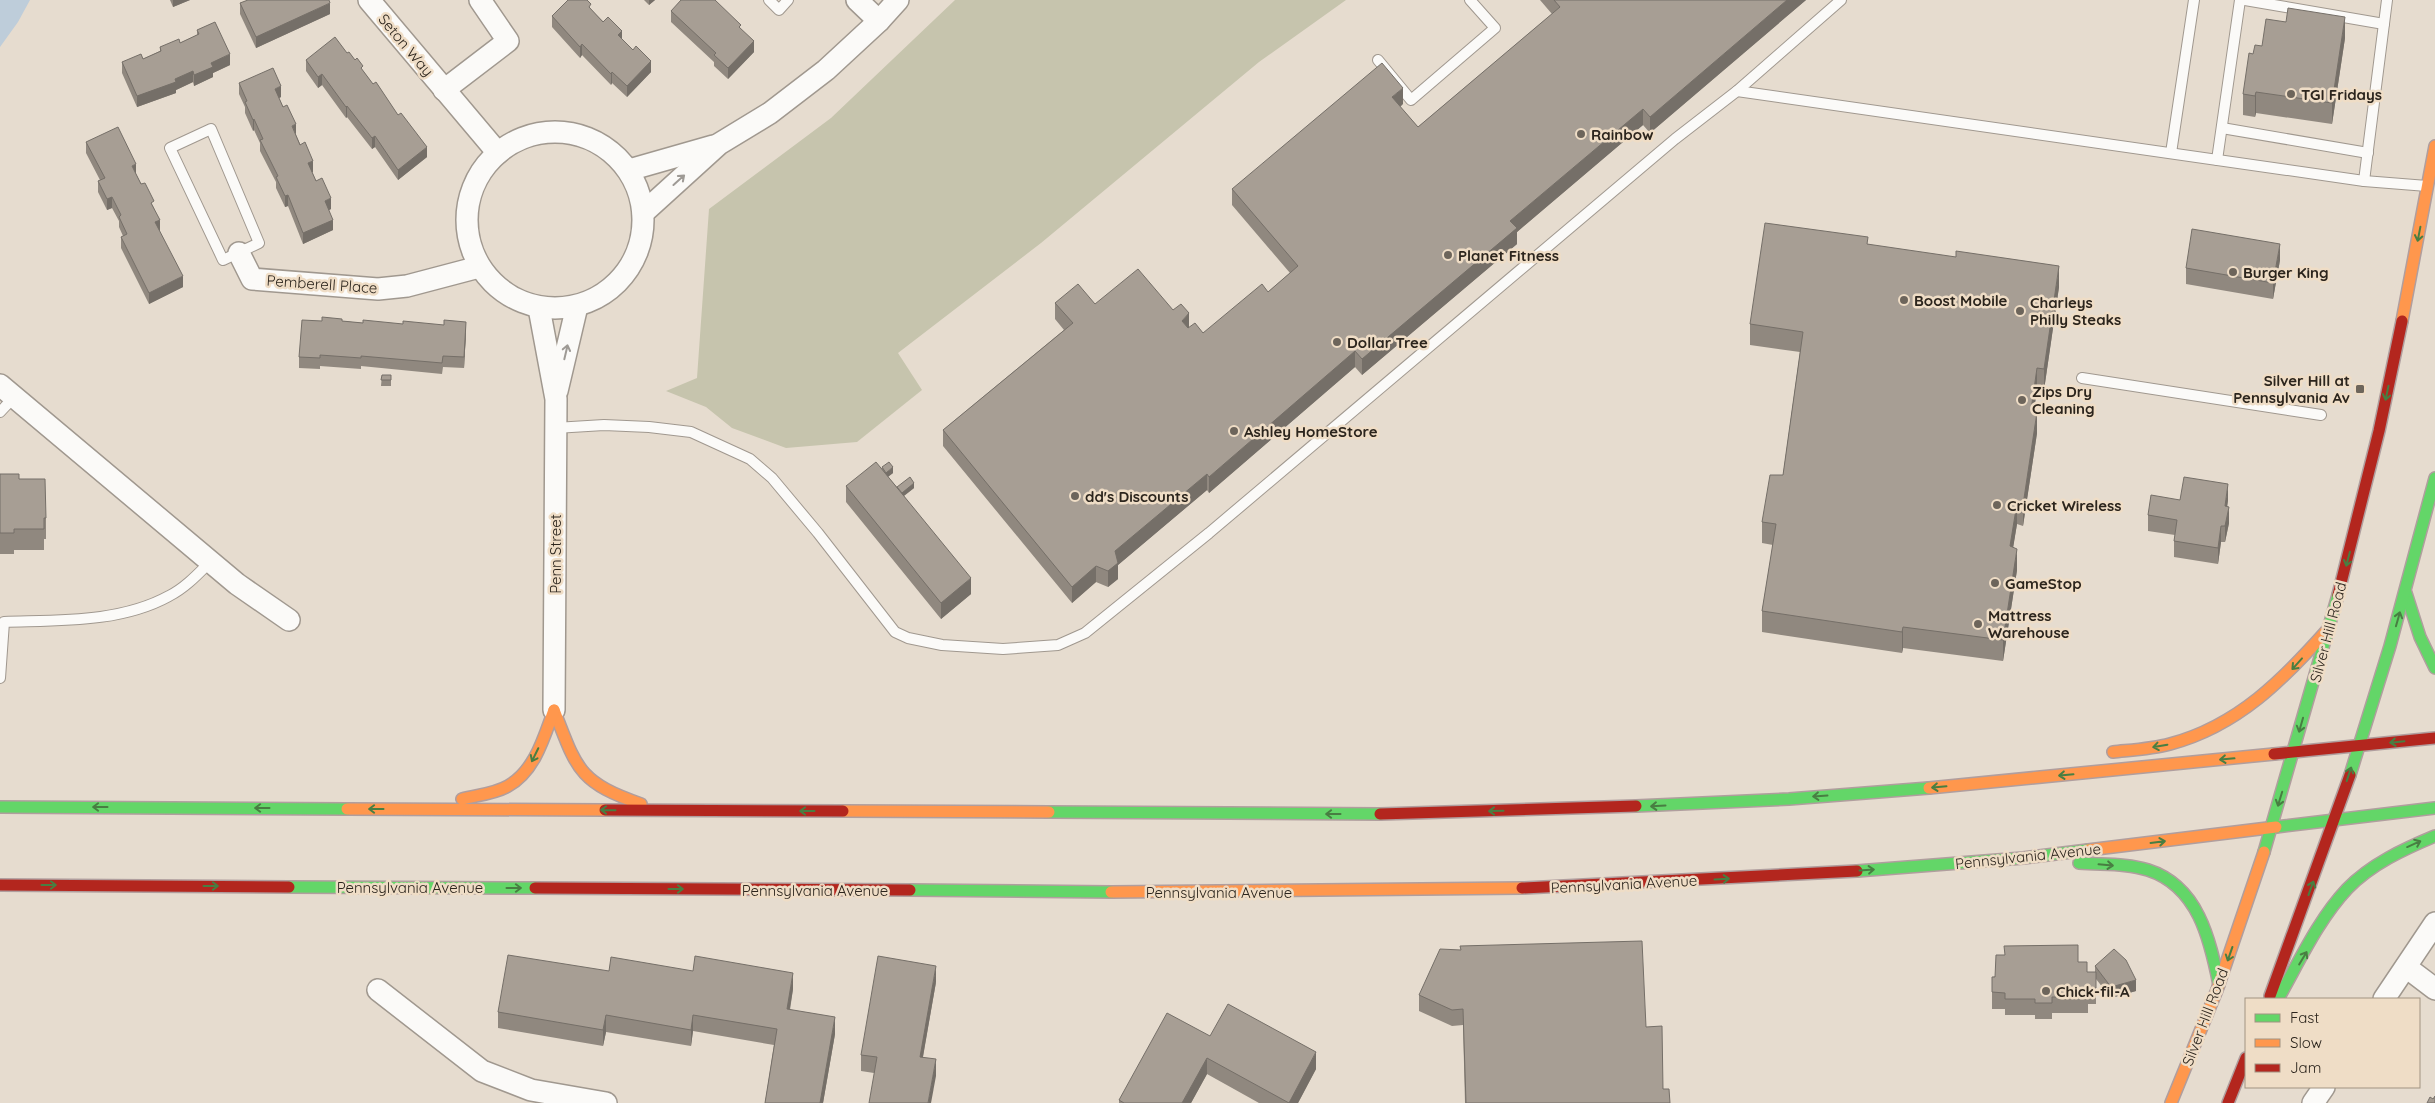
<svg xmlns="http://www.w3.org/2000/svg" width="2435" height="1103" font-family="Quicksand,sans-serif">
	<rect width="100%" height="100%" fill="#e6dccf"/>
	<path fill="#c6c4ad" d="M955 0H1346L1259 62 1041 243 898 353 922 390 857 442 786 448 732 428 706 407 666 391 697 378 709 209 831 118Z"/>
	<path fill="#becdda" d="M0 0H30L18 22 0 47Z"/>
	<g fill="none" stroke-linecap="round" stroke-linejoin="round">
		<g stroke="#a0988f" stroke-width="12">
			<g id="lane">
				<path d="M769 0 779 10 788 0"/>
				<path d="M2245 0 2384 24"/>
				<path d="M1378 60 1411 100 1495 28 1470 0"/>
				<path d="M1737 91 2364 181 2427 186"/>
				<path d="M2222 128 2368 153"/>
				<path d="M211 129 259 243 223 260 170 148Z"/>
				<path d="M2171 153 2194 0"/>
				<path d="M2217 160 2240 0"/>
				<path d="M2364 181 2387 0"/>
				<path d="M2082 378 2321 415"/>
				<path d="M0 412 14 397"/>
				<path d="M555 428 604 425 649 427 691 432 750 459 772 478 818 533 895 632 908 638 942 645 1003 649 1058 645 1085 633 1209 533 1675 139 1737 91 1841 0"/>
				<path d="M0 678 4 622C58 620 120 623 169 596 185 588 198 574 210 562"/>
			</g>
		</g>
		<g stroke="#a0988f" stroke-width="24">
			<g id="street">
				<path d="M369 0 498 153"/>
				<path d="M857 0 879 21"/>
				<path d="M444 90 508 41 480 0"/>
				<circle cx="555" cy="220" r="88"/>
				<path d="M629 170 713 146"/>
				<path d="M643 213 719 144 770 113 826 70 879 21 898 0"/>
				<path d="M239 253 252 279 378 289 407 286 479 267"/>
				<path d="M539 308 556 399 554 710"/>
				<path d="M0 385 237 584 289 620"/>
				<path d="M557 391 577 306"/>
				<path d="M2406 967 2435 989"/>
				<path d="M378 990 482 1071 531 1090 606 1103"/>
				<path d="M2384 999 2435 923"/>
				<path d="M2313 1103 2324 1087"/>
			</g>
		</g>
		<g stroke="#b09e9e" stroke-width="14">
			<g id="fast">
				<path d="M2406 593 2420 637 2435 668"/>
				<path d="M2350 775 2390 646 2435 478"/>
				<path d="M1636 806 1789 799 1929 788"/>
				<path d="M0 807 347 809"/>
				<path d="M1049 812 1380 814"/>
				<path d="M2276 827 2435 808"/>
				<path d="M2264 852 2338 595"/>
				<path d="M2079 863C2102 865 2126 863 2148 870 2198 886 2210 939 2219 985"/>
				<path d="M1857 871 2023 858 2088 850"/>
				<path d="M289 887 535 888"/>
				<path d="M910 890 1111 892"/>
				<path d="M2278 999C2299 962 2318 920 2347 889 2371 864 2404 849 2435 836"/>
			</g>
		</g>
		<g stroke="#b09e9e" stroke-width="14">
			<g id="slow">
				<path d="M2402 321 2435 146"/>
				<path d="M554 710C577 769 578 782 641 804"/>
				<path d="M2113 752C2132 750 2152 749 2170 744 2238 726 2284 679 2329 628"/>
				<path d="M1929 788 2274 754"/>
				<path d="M462 799C477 795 494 794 508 786 535 771 544 737 554 710"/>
				<path d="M347 809 605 810"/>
				<path d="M843 811 1049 812"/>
				<path d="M2088 850 2276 827"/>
				<path d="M1111 892 1522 888"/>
				<path d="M2171 1103 2217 990 2264 852"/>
			</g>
		</g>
		<g stroke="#b09e9e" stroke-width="14">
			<g id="jam">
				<path d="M2338 595 2379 431 2402 321"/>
				<path d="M2274 754 2435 738"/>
				<path d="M605 810 843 811"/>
				<path d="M1380 814 1636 806"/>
				<path d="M0 885 289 887"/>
				<path d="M535 888 910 890"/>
				<path d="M1522 888 1857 871"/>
				<path d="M2270 996 2350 775"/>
				<path d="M2228 1103 2246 1058"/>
			</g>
		</g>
		<use href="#lane" stroke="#fbfaf8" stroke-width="10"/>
		<use href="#street" stroke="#fbfaf8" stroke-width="21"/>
		<use href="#fast" stroke="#63d668" stroke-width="11"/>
		<use href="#slow" stroke="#ff974d" stroke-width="11"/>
		<use href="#jam" stroke="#b3261e" stroke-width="11"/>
	</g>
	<g fill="#90887f">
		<path d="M170 0H190L173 7Z"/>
		<path d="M644 0H655L649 5Z"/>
		<path d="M1540 0H1806L1650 133 1643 125 1517 232V244L1362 375 1355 367 1209 493 1207 490 1118 565V579L1108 587 1096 582 1072 603 943 446V430L1064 330 1055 319V303L1095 304 1173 310 1189 328 1203 333 1268 292 1290 273 1232 205V189L1403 104 1400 107 1418 127 1552 14Z"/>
		<path d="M240 3 330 14 256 48 240 14Z"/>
		<path d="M591 10 622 39 651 72 627 97 612 83 611 85 582 55 580 58 552 27V16Z"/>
		<path d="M671 11 741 29 754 52 728 79 714 66V62L671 22Z"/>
		<path d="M197 30 230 65 213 73V77L194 86 193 82 176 90V93L137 107 122 73V62L143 59 160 51V47L180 43 197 35Z"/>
		<path d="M2345 38 2332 124 2256 113 2255 117 2243 115V94L2253 54 2262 46Z"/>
		<path d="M347 53 363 71 427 157 398 180 375 147 372 149 347 117 346 118 322 85 318 88 306 71V60Z"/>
		<path d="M239 83 281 97 279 98 313 172H312L316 181 331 209 329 210 333 230 303 244 288 206 285 207 276 188V182L260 151V143L254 130 253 131 245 113V107L239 94Z"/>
		<path d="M86 142 136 174 154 208 160 231H159L183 287 149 304 121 248V237L123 236 119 227V221L112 208 107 210 98 192V181L100 180 86 153Z"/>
		<path d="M1868 244 2059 287 2044 390 2037 389 2034 411 2037 433 2023 526 2017 524 2013 547 2017 570 2003 661 1903 648 1902 653 1762 632V611L1773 545 1762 543V522L1783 475 1800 352 1750 345V324Z"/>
		<path d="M2280 260 2273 299 2186 284V268Z"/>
		<path d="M342 321 466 333 464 368 443 367 442 374 361 366V369L320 366V369L299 368V357Z"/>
		<path d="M382 375H391V386H381Z"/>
		<path d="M882 467 893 473 888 477 897 487 914 488 904 496 971 594 941 619 846 502V486L882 468Z"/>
		<path d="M0 474 19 479 46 518V539H44V550H14V554H0Z"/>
		<path d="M2180 500H2228L2227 507 2229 523 2225 542H2221L2218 564 2174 557V541L2175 535 2148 531V515Z"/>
		<path d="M2078 962 2087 972H2095V966L2136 991 2111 998 2096 979V1004H2088V1013H2052V1019H2035V1015H2005V1009H1992V977Z"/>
		<path d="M609 971 793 989 790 1010 835 1034 823 1103H765L774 1045 693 1031 691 1046 606 1032 603 1046 498 1028V1012Z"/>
		<path d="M936 982 923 1057 936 1076 874 1073 861 1071V1055Z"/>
		<path d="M1419 995 1646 1027 1663 1089 1670 1103H1465L1463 1025 1452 1026 1419 1011Z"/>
		<path d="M1210 1036 1316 1069 1298 1103H1259L1207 1074 1191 1103H1119V1100Z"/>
	</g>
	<g fill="#756f68">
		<path d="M173 0H190L173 7Z"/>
		<path d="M649 0H655L649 5Z"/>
		<path d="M1787 0H1806L1650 133V117Z"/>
		<path d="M330 3V14L256 48V37Z"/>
		<path d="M2345 17V38L2332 124V103Z"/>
		<path d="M622 31V42L618 35Z"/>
		<path d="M754 41V52L728 79V68Z"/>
		<path d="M582 44V55L580 58V47Z"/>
		<path d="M230 54V65L213 73V77L194 86V75L211 63Z"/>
		<path d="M651 61V72L627 97V86Z"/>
		<path d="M193 71V82L176 90V93L137 107V96Z"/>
		<path d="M612 72V83L611 85V74Z"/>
		<path d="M322 74V85L318 88V77Z"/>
		<path d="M281 86V97L275 100V89Z"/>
		<path d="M1403 88V104L1392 113V97Z"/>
		<path d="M2256 92V113L2255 117V96Z"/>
		<path d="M347 106V117L346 118V107Z"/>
		<path d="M1643 109V125L1517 232V244L1362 375V359L1510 221Z"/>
		<path d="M254 119V130L253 131V120Z"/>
		<path d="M296 124V135L292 126Z"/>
		<path d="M375 136V147L372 149V138Z"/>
		<path d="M427 147V157L398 180V170Z"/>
		<path d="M313 161V172L308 174V163Z"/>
		<path d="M136 164V175L132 166Z"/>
		<path d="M288 195V206L285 207V196Z"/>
		<path d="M112 197V208L107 210V199Z"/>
		<path d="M331 198V209L325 212V201Z"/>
		<path d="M160 220V231L155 233V222Z"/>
		<path d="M333 220V230L303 244V233Z"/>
		<path d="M2280 244V260L2273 299V283Z"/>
		<path d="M2059 266V287L2044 390V369Z"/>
		<path d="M183 276V287L149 304V293Z"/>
		<path d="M1189 313V329L1182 321Z"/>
		<path d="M466 322V333L464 368V357Z"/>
		<path d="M1355 351V367L1209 493V477Z"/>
		<path d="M2037 368V389L2031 431V410Z"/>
		<path d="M2037 412V433L2023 526V505Z"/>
		<path d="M893 467V473L886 478V473Z"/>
		<path d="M1207 474V490L1118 565V579L1108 587V571L1115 551Z"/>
		<path d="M914 483V488L901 498V493Z"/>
		<path d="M2228 484V500L2225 522V506Z"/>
		<path d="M2017 503V524L2010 567V546Z"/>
		<path d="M2229 507V523L2225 542V526Z"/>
		<path d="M2221 526V542L2218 564V548Z"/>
		<path d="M2017 549V570L2003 661V640Z"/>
		<path d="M1096 566V582L1072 603V587Z"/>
		<path d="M971 578V594L941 619V603Z"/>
		<path d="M1903 627V648L1902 653V632Z"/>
		<path d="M936 966V982L920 1073V1057Z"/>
		<path d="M793 973V989L787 1025V1009Z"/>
		<path d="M2136 980V991L2111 998V987Z"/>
		<path d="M606 1015V1032L603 1046V1030Z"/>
		<path d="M693 1015V1031L691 1046V1030Z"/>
		<path d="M835 1017V1034L823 1103H820Z"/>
		<path d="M1316 1052V1069L1298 1103H1289Z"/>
		<path d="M1207 1058V1074L1191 1103H1182Z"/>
		<path d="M936 1059V1076L931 1103H928Z"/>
	</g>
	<g fill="#a79e94" stroke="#756f68">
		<path d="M248 0H329L330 3 256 37 240 3Z"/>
		<path d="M568 0H587L591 4 589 7 603 22 608 17 622 31 618 35 633 50 636 46 651 61 627 86 612 72 611 74 582 44 580 47 552 16Z"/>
		<path d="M681 0H715L741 25 739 27 754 41 728 68 714 55 716 53 671 11Z"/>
		<path d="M1554 0H1787L1650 117 1643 109 1510 221 1517 228 1362 359 1355 351 1209 477 1207 474 1115 551 1118 563 1108 571 1096 566 1072 587 943 430 1073 323 1055 303 1078 284 1095 304 1138 269 1173 310 1181 304 1189 313 1182 321 1188 328 1195 323 1203 333 1262 284 1268 292 1298 266 1232 189 1382 63 1403 88 1392 97 1418 127 1560 7Z"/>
		<path d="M2288 8 2345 17 2332 103 2256 92 2255 96 2243 94 2249 53 2253 54 2255 45 2262 46 2266 19 2286 22Z"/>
		<path d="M215 22 230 54 211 63 213 67 194 75 193 71 175 79 176 82 137 96 122 62 141 54 143 59 161 51 160 47 179 39 180 43 199 34 197 30Z"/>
		<path d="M335 37 347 53 349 52 355 60 357 58 363 66 361 68 373 84 376 82 398 115 401 113 427 147 398 170 375 136 372 138 347 106 346 107 322 74 318 77 306 60Z"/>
		<path d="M273 68 281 86 275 89 283 107 287 105 296 124 292 126 300 145 305 142 313 161 308 163 316 181 322 178 331 198 325 201 333 220 303 233 288 195 285 196 276 177 278 176 260 140 263 139 254 119 253 120 245 102 247 101 239 83Z"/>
		<path d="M118 127 136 164 132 166 141 184 145 183 154 201 151 203 160 220 155 222 183 276 149 293 121 237 127 234 119 217 121 215 112 197 107 199 98 181 105 178 86 142Z"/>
		<path d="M1765 223 1868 237 1867 244 1956 257V251L2059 266 2044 369 2037 368 2031 410 2037 412 2023 505 2017 503 2010 546 2017 549 2003 640 1903 627 1902 632 1762 611 1776 524 1762 522 1770 475H1783L1803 332 1750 324Z"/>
		<path d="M2192 229 2280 244 2273 283 2186 268Z"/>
		<path d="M322 317 342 319V321L363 323V320L403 324V321L444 325V320L466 322 464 357 443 356 442 363 361 356V358L320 355V358L299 357 302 320 322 321Z"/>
		<path d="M382 375H391V380H381Z"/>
		<path d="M876 462 971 578 941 603 846 486Z"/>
		<path d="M889 462 893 467 886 473 882 467Z"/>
		<path d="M0 474H19V479H45L46 518H44V529H14V533H0Z"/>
		<path d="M910 477 914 483 902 493 897 487Z"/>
		<path d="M2184 477 2228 484 2225 506 2229 507 2225 526H2221L2218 548 2174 541 2177 520 2148 515 2151 495 2180 500Z"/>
		<path d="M1642 941 1646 1027 1662 1026 1663 1089H1669L1670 1103H1466L1463 1009 1452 1010 1419 995 1440 949 1461 950 1460 946Z"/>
		<path d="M2078 945V962H2087V972H2096V988H2088V997H2052V1003H2035V999H2005V993L1992 992V977H1995L1996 955H2005L2004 946Z"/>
		<path d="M2114 949 2126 960 2136 980 2111 987 2095 966Z"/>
		<path d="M508 955 609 971 611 957 693 971 695 956 793 973 787 1009 835 1017 820 1103H765L777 1029 693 1015 691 1030 606 1015 603 1030 498 1012Z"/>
		<path d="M878 956 936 966 920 1057 936 1059 928 1103H869L877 1057 861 1055Z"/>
		<path d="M1228 1004 1316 1052 1289 1103 1207 1058 1182 1103H1124L1119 1100 1167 1013 1210 1036Z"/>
		<path d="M2435 1096V1103H2427L2430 1097 2433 1099Z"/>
	</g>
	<defs><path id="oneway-shaft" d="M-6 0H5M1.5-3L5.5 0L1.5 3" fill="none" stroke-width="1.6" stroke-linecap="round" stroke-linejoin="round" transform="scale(1.25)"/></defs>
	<g stroke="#9e9a95">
		<use href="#oneway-shaft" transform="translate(679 180) rotate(-42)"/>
		<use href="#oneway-shaft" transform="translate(566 352) rotate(-77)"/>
	</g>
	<g stroke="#487e42">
		<use href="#oneway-shaft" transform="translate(2419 234) rotate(101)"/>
		<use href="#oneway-shaft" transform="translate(2387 393) rotate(102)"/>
		<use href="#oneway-shaft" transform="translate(2348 559) rotate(105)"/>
		<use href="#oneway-shaft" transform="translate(2398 619) rotate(-74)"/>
		<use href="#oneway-shaft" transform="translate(2297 664) rotate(132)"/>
		<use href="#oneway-shaft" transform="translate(2301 725) rotate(106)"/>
		<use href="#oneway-shaft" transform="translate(2397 742) rotate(174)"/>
		<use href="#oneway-shaft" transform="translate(2160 746) rotate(170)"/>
		<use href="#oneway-shaft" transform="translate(535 755) rotate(116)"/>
		<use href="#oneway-shaft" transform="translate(2227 759) rotate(175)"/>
		<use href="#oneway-shaft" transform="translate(2349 774) rotate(-72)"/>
		<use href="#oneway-shaft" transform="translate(2066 775) rotate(175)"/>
		<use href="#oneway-shaft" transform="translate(1939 787) rotate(175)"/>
		<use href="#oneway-shaft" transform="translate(1820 796) rotate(176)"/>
		<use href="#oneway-shaft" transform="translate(2280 799) rotate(107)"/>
		<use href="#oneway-shaft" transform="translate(1658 806) rotate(177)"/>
		<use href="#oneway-shaft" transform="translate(100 807) rotate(-180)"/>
		<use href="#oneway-shaft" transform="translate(262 808) rotate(-180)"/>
		<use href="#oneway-shaft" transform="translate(376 809) rotate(180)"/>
		<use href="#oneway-shaft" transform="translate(608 810) rotate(-179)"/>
		<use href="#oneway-shaft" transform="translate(807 811) rotate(-180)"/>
		<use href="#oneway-shaft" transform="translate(1496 811) rotate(179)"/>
		<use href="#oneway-shaft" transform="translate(1333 814) rotate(-180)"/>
		<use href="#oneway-shaft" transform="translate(2158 842) rotate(-7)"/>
		<use href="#oneway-shaft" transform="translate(2414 844) rotate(-24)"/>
		<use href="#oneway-shaft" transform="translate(2106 865) rotate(5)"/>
		<use href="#oneway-shaft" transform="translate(1867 870) rotate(-4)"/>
		<use href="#oneway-shaft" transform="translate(1722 879) rotate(-3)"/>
		<use href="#oneway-shaft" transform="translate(49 885)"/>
		<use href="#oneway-shaft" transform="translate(211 886)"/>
		<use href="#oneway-shaft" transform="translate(514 888)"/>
		<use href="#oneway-shaft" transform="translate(2311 888) rotate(-70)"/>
		<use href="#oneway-shaft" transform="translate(676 889)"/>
		<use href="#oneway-shaft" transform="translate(2230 954) rotate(109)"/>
		<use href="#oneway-shaft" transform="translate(2303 958) rotate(-59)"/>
	</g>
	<g fill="#6d655b" stroke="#efddc6" stroke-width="2">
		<circle cx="2291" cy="94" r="5"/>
		<circle cx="1581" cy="134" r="5"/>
		<circle cx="1448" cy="255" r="5"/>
		<circle cx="2233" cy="272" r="5"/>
		<circle cx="1904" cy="300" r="5"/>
		<circle cx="2020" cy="311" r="5"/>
		<circle cx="1337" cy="342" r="5"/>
		<rect x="2355" y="384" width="10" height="10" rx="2.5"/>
		<circle cx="2022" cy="400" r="5"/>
		<circle cx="1234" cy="431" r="5"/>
		<circle cx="1075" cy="496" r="5"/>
		<circle cx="1997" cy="505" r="5"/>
		<circle cx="1995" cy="583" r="5"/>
		<circle cx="1978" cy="624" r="5"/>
		<circle cx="2046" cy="991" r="5"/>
	</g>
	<g text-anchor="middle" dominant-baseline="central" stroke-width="5" stroke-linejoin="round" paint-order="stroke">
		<g font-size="15" fill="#2c251d" stroke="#efddc6">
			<text transform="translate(406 45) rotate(50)">Seton Way</text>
			<text transform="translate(322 284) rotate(4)">Pemberell Place</text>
			<text transform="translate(555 554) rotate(-90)">Penn Street</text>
			<text transform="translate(2328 632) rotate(-75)">Silver Hill Road</text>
			<text transform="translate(2028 856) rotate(-6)">Pennsylvania Avenue</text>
			<text transform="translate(1624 884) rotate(-3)">Pennsylvania Avenue</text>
			<text x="410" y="887">Pennsylvania Avenue</text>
			<text x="815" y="890">Pennsylvania Avenue</text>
			<text x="1219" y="892">Pennsylvania Avenue</text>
			<text transform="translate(2205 1017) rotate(-69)">Silver Hill Road</text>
		</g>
		<g font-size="15" font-weight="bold" fill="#2c251d" stroke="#efddc6" text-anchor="start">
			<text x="2301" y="94">TGI Fridays</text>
			<text x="1591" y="134">Rainbow</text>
			<text x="1458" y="255">Planet Fitness</text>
			<text x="2243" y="272">Burger King</text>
			<text x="1914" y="300">Boost Mobile</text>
			<text x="2030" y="302">Charleys<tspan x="2030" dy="17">Philly Steaks</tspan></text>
			<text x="1347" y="342">Dollar Tree</text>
			<text x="2350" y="380" text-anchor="end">Silver Hill at<tspan x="2350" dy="17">Pennsylvania Av</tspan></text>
			<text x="2032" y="391">Zips Dry<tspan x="2032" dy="17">Cleaning</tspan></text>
			<text x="1244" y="431">Ashley HomeStore</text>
			<text x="1085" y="496">dd's Discounts</text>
			<text x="2007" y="505">Cricket Wireless</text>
			<text x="2005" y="583">GameStop</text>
			<text x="1988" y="615">Mattress<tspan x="1988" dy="17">Warehouse</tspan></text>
			<text x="2056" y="991">Chick-fil-A</text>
		</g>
	</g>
	<rect x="2245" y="998" width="175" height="90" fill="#efddc6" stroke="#a19382"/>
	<rect x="2255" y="1014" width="25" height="8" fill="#63d668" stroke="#a19382"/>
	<text x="2290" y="1023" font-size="15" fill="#2c251d">Fast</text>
	<rect x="2255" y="1039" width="25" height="8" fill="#ff974d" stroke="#a19382"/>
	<text x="2290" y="1048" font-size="15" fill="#2c251d">Slow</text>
	<rect x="2255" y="1064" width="25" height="8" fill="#b3261e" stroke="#a19382"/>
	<text x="2290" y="1073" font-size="15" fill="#2c251d">Jam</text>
</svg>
